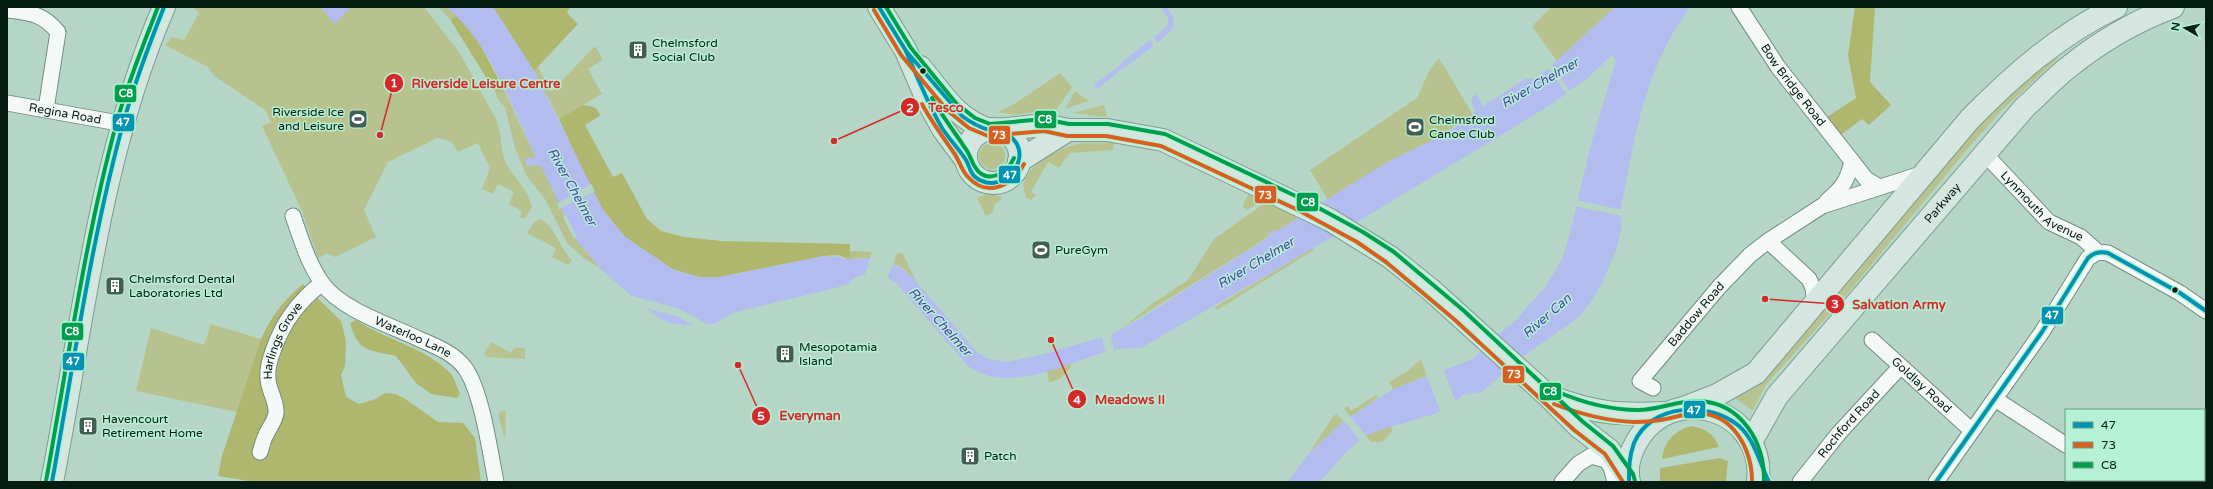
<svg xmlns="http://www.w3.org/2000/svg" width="2213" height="489" font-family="'Varela Round',sans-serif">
	<rect width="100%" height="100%" fill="#b5d6c7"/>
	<g fill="#b7c28e">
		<path d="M193 7H424L459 52 496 119C502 132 500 147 505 161 513 179 527 186 532 207L525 219 520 217 522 211 509 204 514 192 498 184 493 194 482 189 490 168 478 143 458 152 451 141 437 138 388 162 364 210 376 237 335 257 327 253 318 258 302 211 262 126 271 122 265 110 213 75 208 67 165 45 172 37 184 40 199 13Z"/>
		<path d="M439 7H447L459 17H453L451 21Z"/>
		<path d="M1551 7H1615L1557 61 1532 26Z"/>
		<path d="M595 46 603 60 588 69 602 94 559 119 534 71 538 67 551 92Z"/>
		<path d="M2055 53 2058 58 2001 111 1970 146 1842 300 1765 386 1754 409 1752 410 1736 399V397L1752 390 1775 368 1970 132Z"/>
		<path d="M1439 58 1473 115 1426 144 1392 160 1328 200 1310 170 1417 98 1430 69Z"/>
		<path d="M1060 73 1072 87 1057 109 1015 115 998 112 1013 105Z"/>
		<path d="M503 88 536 158H526L541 165 577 241 601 269 584 258 567 243 545 199 526 175 515 148 505 107 500 102 494 90 501 92Z"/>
		<path d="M1075 91 1089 101 1065 109Z"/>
		<path d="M1104 105 1107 117 1072 113Z"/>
		<circle cx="992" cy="156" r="13"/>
		<path d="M1083 143H1114L1113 150 1070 153 1059 168 1048 162 1031 192 1036 195 1031 200 1026 198 1023 185C1031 160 1059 147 1083 143Z"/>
		<path d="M989 193 1003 198 995 204 993 212 986 216 977 198Z"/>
		<path d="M1249 193 1261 199 1248 210 1242 207Z"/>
		<path d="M1266 202 1299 218 1275 233 1274 230 1269 236 1246 251 1122 328 1152 304 1188 280 1214 239Z"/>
		<path d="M540 219C555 225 560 249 572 260L569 265 552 257 556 248 527 233 535 221Z"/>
		<path d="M1313 248 1314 250 1217 310 1215 307Z"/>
		<path d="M851 251 872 252 870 258 848 259Z"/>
		<path d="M897 253 903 254 917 283 904 269 893 263Z"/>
		<path d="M211 324 261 339 237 412 136 391 151 328 204 345Z"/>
		<path d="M491 342 511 353 514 348H525V359L487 357 484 354Z"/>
		<path d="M1421 359 1427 376 1393 389 1389 382 1405 373Z"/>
		<path d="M1071 363V367L1060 379 1049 383 1047 370Z"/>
		<path d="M1376 395 1378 398 1350 417 1344 408 1348 406 1351 411Z"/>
		<path d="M501 411H506L505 439 498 415Z"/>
		<path d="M1336 414 1344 421 1310 452 1332 418Z"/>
		<path d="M1391 426 1392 432 1382 442H1372L1365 436Z"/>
		<path d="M2144 480 2143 482 2101 481V480Z"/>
	</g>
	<g fill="#aeb76d">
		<path d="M493 7H570L567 13 578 24 534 71Z"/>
		<path d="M1855 7H1875L1870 82 1891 105 1869 125 1862 119 1838 137 1827 117 1856 98 1848 55Z"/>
		<path d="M453 17H459L477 39 503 88 501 92 494 90 451 21Z"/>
		<path d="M583 105C591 106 599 107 600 116L585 125 613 177 622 173 647 219 661 231 684 237 722 241 850 244V256L848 259 838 255 824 256 720 277H699L674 270 625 237 603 210 590 186 559 119Z"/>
		<path d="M303 284 341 321 346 341 345 366 341 375 346 397 359 404 376 399 385 393 395 394 404 398 438 422 463 423 475 438 481 482H255L218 476 222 456 261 339C273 314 282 302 303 284Z"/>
		<path d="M356 320C385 340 426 347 451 374 455 379 457 388 460 394L457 398 431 394 416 383 396 356C369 350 358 352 350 323Z"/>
		<path d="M1691 426C1705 429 1714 433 1719 447L1662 459C1664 441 1674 431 1691 426Z"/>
		<path d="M1720 458 1728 461 1726 482H1660V468Z"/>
	</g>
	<g fill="#b3bcee">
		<path d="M320 7H351L335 24Z"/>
		<path d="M447 7H493L534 71 603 210 625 237 674 270 699 277H720L824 256C835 256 842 259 852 259 857 260 863 258 868 258 886 258 901 266 913 278L978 353 988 359 1008 362 1044 354 1110 335 1143 317 1269 237 1268 234 1273 230 1275 232C1314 209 1352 182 1392 160 1414 147 1460 131 1475 111L1471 98 1476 94 1483 106 1525 79H1533L1541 75 1615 7H1690C1683 18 1675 29 1669 40 1640 94 1631 156 1620 215L1622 226 1617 247 1602 283 1591 302 1579 317 1521 358 1482 392 1463 395 1452 404 1435 414 1383 429 1365 436 1348 450 1320 482H1287L1310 452 1344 421 1393 389 1473 359 1494 338 1514 322 1546 286 1562 259 1569 237 1590 148 1616 61 1612 55 1589 77 1549 106 1334 236 1141 348C1132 348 1123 348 1113 350 1069 361 1010 396 968 366L896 283 888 278 864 275 855 277 847 285 732 313 714 324 685 325 670 323 657 317 623 289 601 269 577 241 541 166 526 165V158H536C513 108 489 43 447 7Z"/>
		<path d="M1161 7H1167L1173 16 1174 24 1170 32 1157 43 1154 37C1168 26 1174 24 1161 7Z"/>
		<path d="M1150 40 1153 46 1123 69 1120 64Z"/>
		<path d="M1113 70 1117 74 1097 89 1094 85Z"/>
	</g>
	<g fill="#b5d6c7">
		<path d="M1551 63 1571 93 1567 95 1547 66Z"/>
		<path d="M591 184 595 191 559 209 557 204Z"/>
		<path d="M1576 200 1623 210 1622 216 1574 206Z"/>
		<path d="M566 215 577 238 574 239 563 217Z"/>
		<path d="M871 256 894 261 887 280 864 277Z"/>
		<path d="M629 295 680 309 712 327H695L679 317 641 307 630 298Z"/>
		<path d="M1110 333 1115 352 1106 355 1102 336Z"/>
		<path d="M1443 369 1456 403 1441 413 1426 374Z"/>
		<path d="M1349 415 1367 437 1361 442 1343 419Z"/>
	</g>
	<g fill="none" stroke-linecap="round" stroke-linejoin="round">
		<path stroke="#b3bcee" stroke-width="4" d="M1112 74 1125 64"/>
		<g stroke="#728c81" stroke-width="17">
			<g id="street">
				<path id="s1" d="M1739 7 1778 67 1866 179 1879 187"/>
				<path d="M7 10C30 13 42 13 58 32L46 109"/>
				<path id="s2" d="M7 103 124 124"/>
				<path id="s3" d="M1986 155 2049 222 2081 237 2098 252 2108 253 2180 293 2206 311"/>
				<path d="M1827 201C1843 187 1847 182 1852 161"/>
				<path id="s4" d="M293 216C301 239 308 263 322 283 341 310 390 325 419 339 435 346 454 353 465 368 482 392 490 452 496 482"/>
				<path d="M1768 241 1809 279 1813 288 1815 305"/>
				<path id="s5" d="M1872 340 1971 430"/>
				<path id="s6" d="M1653 388 1640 381 1719 287 1750 255 1768 241 1822 206 1924 173"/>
				<path d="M1995 399 2066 445"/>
				<path id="s7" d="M260 452C262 447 263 440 266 435 269 427 275 422 276 413 277 401 268 390 268 378 267 369 270 359 273 351 283 322 298 302 322 283"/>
				<path d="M1562 482 1578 464 1591 456 1606 460 1611 467 1615 482"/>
				<path id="s8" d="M1800 482 1839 433 1900 367"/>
				<path d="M1936 482 2042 332 2088 258 2098 252"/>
			</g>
		</g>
		<g stroke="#7a9e90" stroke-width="24">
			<g id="primary">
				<path d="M879 7 906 51 928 102 943 129 966 160"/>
				<path d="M920 67C943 94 954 117 989 130"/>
				<circle cx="993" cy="156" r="27"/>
				<path d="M997 130 1044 125 1068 130H1107L1163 140 1330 220 1390 257 1430 289 1547 395 1578 426 1609 450 1628 477"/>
				<path d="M1019 161 1068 130"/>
				<path d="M1552 397C1595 414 1621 415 1666 413"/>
				<path d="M1684 408 1717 395 1756 373 1970 119C2013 75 2060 34 2116 7"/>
				<path id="s9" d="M1751 442 1777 396 2025 107C2040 94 2054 78 2070 66 2101 41 2136 21 2173 7"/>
				<path d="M52 482C83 323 99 157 164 7"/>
				<path d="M1629 482C1626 468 1630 453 1637 441 1674 379 1766 410 1758 482"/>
			</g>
		</g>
		<use href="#street" stroke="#f4f9f7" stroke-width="15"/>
		<use href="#primary" stroke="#d5e6e0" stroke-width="22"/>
		<g stroke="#b5f1d4" stroke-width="7">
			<g id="bus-1">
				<path d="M879 7 906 51"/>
				<path d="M906 51 962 116C970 122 979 127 989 130 997 132 1005 132 1012 138 1035 159 1000 199 974 176 970 172 969 165 966 160 959 149 949 139 942 128 928 104 917 77 906 51Z"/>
				<path d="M52 482C74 362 91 241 123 124 134 84 149 45 164 7"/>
				<path d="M1629 482C1629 468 1629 457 1634 443 1651 403 1709 401 1739 426 1755 440 1760 464 1769 482"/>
				<path d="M1936 482 2042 332 2088 258C2094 252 2100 251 2108 253L2180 293 2206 311"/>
			</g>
		</g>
		<g stroke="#b5f1d4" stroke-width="7">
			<g id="bus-2">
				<path d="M874 10 901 55 948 111 969 128 988 136 1044 131 1067 136H1106L1161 146 1298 210 1357 242 1386 262 1455 320 1574 430 1605 454 1623 482"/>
				<path d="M922 104C931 121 943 137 954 153 959 160 962 171 968 177 987 198 1013 186 1024 164"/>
				<path d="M1554 404C1580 414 1606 421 1634 422 1646 422 1658 421 1671 418 1679 416 1689 413 1698 413 1734 414 1752 450 1752 482"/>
			</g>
		</g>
		<g stroke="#b5f1d4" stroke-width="7">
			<g id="bus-3">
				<path d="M886 7 911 48 956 103 975 118 990 124 1044 119 1069 124H1108L1165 134 1304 200 1363 232 1394 252 1463 310 1582 421 1613 446 1633 474 1635 481"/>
				<path d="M932 98C942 116 954 131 965 148 970 154 971 161 975 167 987 186 1007 173 1014 158"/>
				<path d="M1558 392C1584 403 1610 410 1638 410 1659 410 1678 400 1699 401 1742 403 1765 443 1764 482"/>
				<path d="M46 481C68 361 85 239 117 121 128 82 143 45 158 7"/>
			</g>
		</g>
		<use href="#bus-1" stroke="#0194b2" stroke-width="4"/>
		<use href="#bus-2" stroke="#da5e20" stroke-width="4"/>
		<use href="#bus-3" stroke="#009f4e" stroke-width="4"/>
	</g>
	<defs>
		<g id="building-square" transform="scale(1)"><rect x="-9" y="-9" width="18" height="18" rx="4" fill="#425d51" stroke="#b5f1d4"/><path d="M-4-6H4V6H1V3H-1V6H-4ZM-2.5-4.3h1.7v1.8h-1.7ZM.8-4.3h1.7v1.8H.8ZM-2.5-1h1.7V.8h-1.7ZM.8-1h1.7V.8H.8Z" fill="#fff"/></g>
		<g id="stadium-square" transform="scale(1)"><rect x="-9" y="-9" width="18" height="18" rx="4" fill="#425d51" stroke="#b5f1d4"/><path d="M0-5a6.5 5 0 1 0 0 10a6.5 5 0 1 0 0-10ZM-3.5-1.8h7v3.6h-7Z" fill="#fff"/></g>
	</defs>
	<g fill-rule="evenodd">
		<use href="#building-square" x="638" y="50"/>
		<use href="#stadium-square" x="358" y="119"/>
		<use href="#stadium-square" x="1415" y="127"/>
		<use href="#stadium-square" x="1041" y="250"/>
		<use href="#building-square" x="115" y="286"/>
		<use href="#building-square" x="785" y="354"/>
		<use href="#building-square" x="88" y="426"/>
		<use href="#building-square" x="970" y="456"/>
	</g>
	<g fill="#041c12" stroke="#b5f1d4" stroke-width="1.5">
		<circle cx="923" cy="71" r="3.5"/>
		<circle cx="2175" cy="290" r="3.5"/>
	</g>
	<g text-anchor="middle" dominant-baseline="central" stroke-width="3" stroke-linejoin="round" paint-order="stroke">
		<g font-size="12" fill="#041c12" stroke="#b5f1d4" text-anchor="start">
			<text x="652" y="43">Chelmsford<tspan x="652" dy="14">Social Club</tspan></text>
			<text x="344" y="112" text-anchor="end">Riverside Ice<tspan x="344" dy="14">and Leisure</tspan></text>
			<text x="1429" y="120">Chelmsford<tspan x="1429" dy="14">Canoe Club</tspan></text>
			<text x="1055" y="250">PureGym</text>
			<text x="129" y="279">Chelmsford Dental<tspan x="129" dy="14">Laboratories Ltd</tspan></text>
			<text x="799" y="347">Mesopotamia<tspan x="799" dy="14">Island</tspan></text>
			<text x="102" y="419">Havencourt<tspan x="102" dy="14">Retirement Home</tspan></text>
			<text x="984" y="456">Patch</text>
		</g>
		<g font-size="12" fill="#041c12" stroke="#b5f1d4">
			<text stroke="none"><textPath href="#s1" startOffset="95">Bow Bridge Road</textPath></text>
			<text stroke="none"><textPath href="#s2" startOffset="59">Regina Road</textPath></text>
			<text stroke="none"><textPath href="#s9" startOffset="307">Parkway</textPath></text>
			<text stroke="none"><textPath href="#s3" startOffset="77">Lynmouth Avenue</textPath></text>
			<text stroke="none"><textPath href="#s6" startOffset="102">Baddow Road</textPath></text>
			<text stroke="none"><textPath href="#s4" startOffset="180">Waterloo Lane</textPath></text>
			<text stroke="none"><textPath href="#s7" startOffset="119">Harlings Grove</textPath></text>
			<text stroke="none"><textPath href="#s5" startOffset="67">Goldlay Road</textPath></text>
			<text stroke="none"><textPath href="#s8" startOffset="76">Rochford Road</textPath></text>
		</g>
		<g font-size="13" font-style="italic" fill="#4f3fab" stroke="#b5f1d4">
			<text transform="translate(1540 83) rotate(-30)">River Chelmer</text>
			<text transform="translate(572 187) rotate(61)">River Chelmer</text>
			<text transform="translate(1256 263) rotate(-31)">River Chelmer</text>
			<text transform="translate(1547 316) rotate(-41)">River Can</text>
			<text transform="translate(940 322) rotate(48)">River Chelmer</text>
		</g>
	</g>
	<path fill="none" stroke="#d62828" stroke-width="1.5" d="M380 135L394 83M834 141L910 107M1765 299L1835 304M1051 340L1077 399M738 365L761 416"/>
	<g fill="#d62828" stroke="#b5f1d4" stroke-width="1.5">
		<circle cx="380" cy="135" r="4"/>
		<circle cx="834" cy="141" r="4"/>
		<circle cx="1765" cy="299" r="4"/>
		<circle cx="1051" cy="340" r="4"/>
		<circle cx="738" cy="365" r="4"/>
		<circle cx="394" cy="83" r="10"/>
		<circle cx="910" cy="107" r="10"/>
		<circle cx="1835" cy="304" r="10"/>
		<circle cx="1077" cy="399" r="10"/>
		<circle cx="761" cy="416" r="10"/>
	</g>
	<g font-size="12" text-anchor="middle" font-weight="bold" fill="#fff">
		<text x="394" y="87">1</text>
		<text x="910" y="112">2</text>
		<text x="1835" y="308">3</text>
		<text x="1077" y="404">4</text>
		<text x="761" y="420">5</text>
	</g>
	<g font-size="13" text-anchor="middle" font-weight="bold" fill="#d62828" stroke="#b5f1d4" stroke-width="3" stroke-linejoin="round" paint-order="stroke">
		<text x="486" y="88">Riverside Leisure Centre</text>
		<text x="946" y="112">Tesco</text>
		<text x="1899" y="309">Salvation Army</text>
		<text x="1130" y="404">Meadows II</text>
		<text x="810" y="420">Everyman</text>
	</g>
	<g stroke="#b5f1d4" stroke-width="1.5">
		<rect x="114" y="84" width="23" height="19" rx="4" fill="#009f4e"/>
		<rect x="1034" y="110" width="23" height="19" rx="4" fill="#009f4e"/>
		<rect x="112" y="113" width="23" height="19" rx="4" fill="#0194b2"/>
		<rect x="988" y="125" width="23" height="20" rx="4" fill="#da5e20"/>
		<rect x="998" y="165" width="23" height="19" rx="4" fill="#0194b2"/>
		<rect x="1254" y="185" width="23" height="19" rx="4" fill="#da5e20"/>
		<rect x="1296" y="192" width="23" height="20" rx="4" fill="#009f4e"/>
		<rect x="2041" y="306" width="23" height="19" rx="4" fill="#0194b2"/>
		<rect x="61" y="322" width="23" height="19" rx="4" fill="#009f4e"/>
		<rect x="62" y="352" width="23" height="19" rx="4" fill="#0194b2"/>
		<rect x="1502" y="365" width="23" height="19" rx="4" fill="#da5e20"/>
		<rect x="1539" y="382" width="23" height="19" rx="4" fill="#009f4e"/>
		<rect x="1683" y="400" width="23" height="19" rx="4" fill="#0194b2"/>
	</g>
	<g font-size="11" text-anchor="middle" font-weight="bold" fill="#fff">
		<text x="126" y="97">C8</text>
		<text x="1045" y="123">C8</text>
		<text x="123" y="126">47</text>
		<text x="999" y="139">73</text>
		<text x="1010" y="179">47</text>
		<text x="1265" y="199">73</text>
		<text x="1308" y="206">C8</text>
		<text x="2052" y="319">47</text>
		<text x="72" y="335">C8</text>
		<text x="73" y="365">47</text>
		<text x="1514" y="378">73</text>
		<text x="1550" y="395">C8</text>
		<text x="1694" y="414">47</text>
	</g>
	<rect width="2213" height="489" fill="none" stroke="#041c12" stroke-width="16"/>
	<rect x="2065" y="409" width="140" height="72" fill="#b5f1d4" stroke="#6e9c86"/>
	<rect x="2073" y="422" width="20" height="6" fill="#0194b2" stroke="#6e9c86"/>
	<text x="2101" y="429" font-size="12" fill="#041c12">47</text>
	<rect x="2073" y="442" width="20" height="6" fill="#da5e20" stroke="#6e9c86"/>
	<text x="2101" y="449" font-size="12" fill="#041c12">73</text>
	<rect x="2073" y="462" width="20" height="6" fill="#009f4e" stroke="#6e9c86"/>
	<text x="2101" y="469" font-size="12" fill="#041c12">C8</text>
	<g transform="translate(2185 28) rotate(279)" stroke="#b5f1d4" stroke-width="3" paint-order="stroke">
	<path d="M0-3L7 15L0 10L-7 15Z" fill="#041c12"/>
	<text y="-6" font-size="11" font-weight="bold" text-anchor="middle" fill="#041c12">N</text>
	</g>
</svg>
